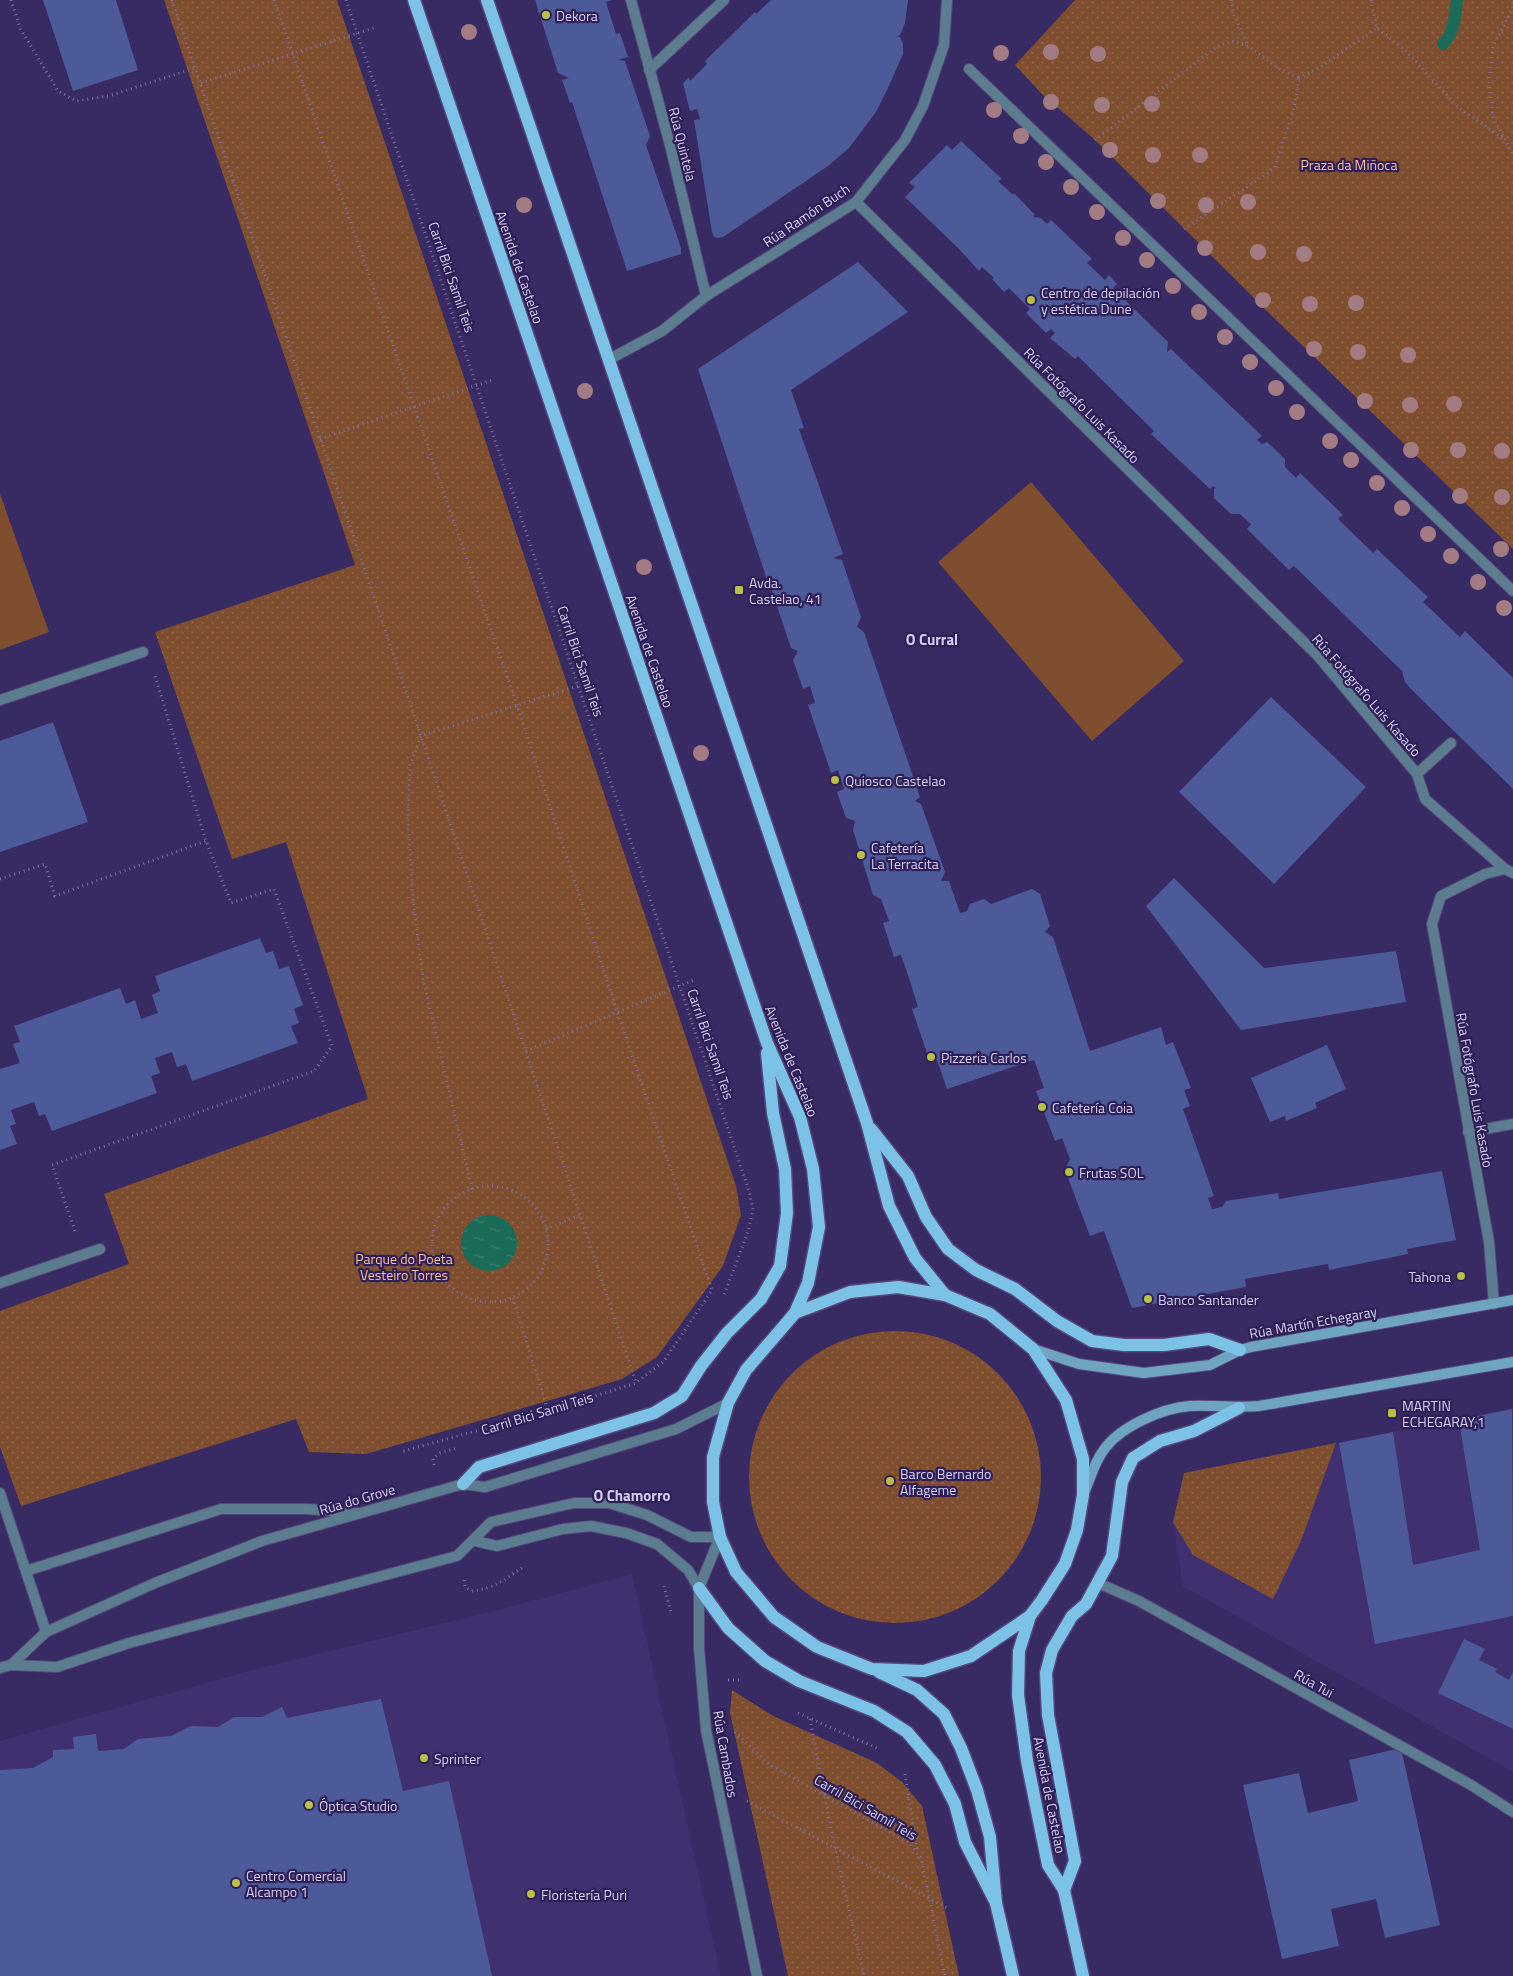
<svg xmlns="http://www.w3.org/2000/svg" width="1513" height="1976" font-family="'Titillium Web',sans-serif">
	<defs>
		<pattern id="park-dots" width="8" height="8" patternUnits="userSpaceOnUse" patternTransform="scale(1.25)"><rect width="8" height="8" fill="#7f4e2f"/><path d="M2 2h.1M6 6h.1" fill="none" stroke="#90664e" stroke-width="1.8" stroke-linecap="round"/></pattern>
		<pattern id="water-ripples" width="26" height="14" patternUnits="userSpaceOnUse" patternTransform="scale(1.25)"><rect width="26" height="14" fill="#1a6c58"/><path d="M2 4q2-2 4 0t4 0M15 11q2-2 4 0t4 0" fill="none" stroke="#3a8070"/></pattern>
	</defs>
	<rect width="100%" height="100%" fill="#382a62"/>
	<g fill="#403070">
		<path d="M1513 1408V1772L1183 1586 1173 1522 1184 1473Z"/>
		<path d="M632 1574 721 1976H0V1741L252 1670 506 1608Z"/>
	</g>
	<g fill="url(#park-dots)">
		<path d="M164 0H337L736 1186 741 1215 723 1266 657 1357 622 1379 366 1454 309 1452 296 1419 21 1506 0 1447V1311L129 1264 104 1194 368 1099 286 842 232 859 155 632 355 565Z"/>
		<path d="M1075 0H1513V549L1275 319 1095 140 1041 93 1015 65Z"/>
		<circle cx="895" cy="1477" r="146"/>
		<path d="M1336 1443 1301 1541 1273 1599 1193 1555 1173 1522 1184 1473Z"/>
		<path d="M732 1690 773 1716 877 1763 902 1782 922 1806 959 1976H788L730 1713Z"/>
	</g>
	<g fill="#7f4e2f">
		<path d="M1031 482 1184 661 1092 741 938 562Z"/>
		<path d="M0 494 49 632 0 650Z"/>
	</g>
	<circle fill="url(#water-ripples)" cx="489" cy="1243" r="28"/>
	<g fill="none" stroke-linecap="round" stroke-linejoin="round">
		<path stroke="#1a6c58" stroke-width="12" d="M1443 44C1455 32 1455 15 1457 0"/>
	</g>
	<g fill="#4c5a9a">
		<path d="M43 0H116L138 70 73 91Z"/>
		<path d="M535 0H612L606 2 616 34 620 33 628 57 618 60 625 61 650 136 646 145 681 248V254L627 271 572 102 570 103 562 80 569 78 558 73Z"/>
		<path d="M771 0H908L905 23 900 35 897 37H900L903 44V54L887 90 876 112 849 148 828 166 723 237 718 238 714 237 712 232 694 120 700 119 697 109 690 111 683 83 689 77 690 81 707 64 705 61 755 12 756 14Z"/>
		<path d="M961 141 1002 179 998 181 1013 195 1014 193 1034 214V217L1041 218 1047 224 1051 220 1092 259 1087 263 1105 280 1109 275 1117 284 1113 288 1117 292 1121 288 1130 296 1126 301 1168 342 1167 352 1171 349 1262 436 1257 440 1262 444 1267 442 1285 459V467L1296 478 1300 473 1343 515 1338 519 1373 553 1377 549 1428 597 1423 602 1460 637 1465 631 1513 678V789L1410 688 1405 682 1402 671 1294 566 1289 570 1247 529 1251 524 1240 514H1231L1214 498V489L1216 488 1213 486 1210 489 1151 434 1154 431 1099 377 1078 356 1075 359 1050 338 1055 333 1051 329 1046 333 1026 313 1030 309 1009 288 1004 292 992 279 994 278 982 267 979 271 959 249 905 197 915 187 909 183 947 145 952 150Z"/>
		<path d="M858 262 908 312 791 390 804 428 799 429 843 554 833 558 842 560 861 617 857 627 864 632 920 797 915 801 921 804 945 872 941 881H949L960 913 967 911 970 904 984 899 991 904 1032 889 1040 894 1050 926 1045 932 1053 937 1090 1051 1161 1027 1166 1045 1173 1042 1191 1088 1184 1090 1190 1106 1183 1109 1214 1196 1208 1198 1212 1209 1222 1207 1226 1201 1278 1193 1279 1199 1442 1171 1456 1240 1407 1249 1408 1254 1329 1270 1328 1264 1245 1279 1246 1287 1132 1308 1104 1231 1090 1236 1065 1170 1070 1159 1062 1138 1055 1141 1036 1091 1044 1088 1034 1060 947 1089 937 1060 930 1062 912 1009 918 1007 909 978 901 955 894 957 883 923 889 921 881 899 873 895 853 830 855 821 846 818 837 792 844 789 838 770 831 773 808 705 815 703 810 686 803 689 793 660 798 651 791 648 772 591 775 582 768 583 698 369Z"/>
		<path d="M1271 697 1366 787 1274 884 1179 792Z"/>
		<path d="M53 722 88 822 0 852V741Z"/>
		<path d="M1174 878 1264 968 1396 951 1406 1002 1241 1030 1146 906Z"/>
		<path d="M260 938 266 953 273 951 279 969 289 966 303 1005 294 1009 299 1023 291 1026 298 1043 192 1081 186 1064 177 1067 172 1052 155 1058 160 1073 151 1076 157 1093 52 1131 45 1114 39 1116 34 1102 11 1110 16 1124 10 1126 17 1144 0 1150V1069L20 1063 13 1044 20 1042 14 1026 120 988 126 1004 135 1000 141 1019 158 1013 152 995 160 991 155 976Z"/>
		<path d="M1327 1045 1346 1089 1315 1103 1317 1108 1286 1121 1285 1116 1270 1122 1251 1078Z"/>
		<path d="M1512 1409 1513 1616 1375 1644 1339 1443 1393 1432 1413 1565 1480 1550 1459 1420Z"/>
		<path d="M1464 1639 1485 1649 1479 1660 1497 1669 1495 1672 1509 1680 1513 1672V1729L1438 1693Z"/>
		<path d="M381 1699 403 1791 449 1781 492 1976H0V1770L33 1768 53 1757V1750L74 1749 73 1737 96 1734 98 1751 124 1749 138 1739 171 1736 191 1726 218 1727 234 1717H262L282 1707 287 1718Z"/>
		<path d="M1401 1748 1440 1925 1385 1938 1376 1899 1331 1909 1339 1946 1282 1959 1243 1785 1299 1773 1308 1813 1358 1801 1349 1760Z"/>
	</g>
	<g fill="none" stroke-linecap="round" stroke-linejoin="round">
		<g stroke="#54487c" stroke-width="12">
			<g id="service">
				<path d="M0 700 143 652"/>
				<path d="M0 1283 100 1249"/>
				<path d="M0 1493 46 1632"/>
				<path d="M26 1571 221 1509H308L357 1513"/>
			</g>
		</g>
		<g stroke="#54487c" stroke-width="12">
			<g id="pedestrian">
				<path d="M649 70 724 0"/>
				<path d="M1417 774 1451 743"/>
			</g>
		</g>
		<g stroke="#54487c" stroke-width="12">
			<g id="minor">
				<path d="M631 0 671 149 706 296"/>
				<path d="M969 69 1513 591"/>
				<path d="M856 202 1318 656 1417 774 1425 799 1505 869 1513 873"/>
				<path d="M608 360 662 331 706 296 856 202 905 140 923 106 944 45 947 0"/>
				<path d="M1468 1132 1513 1124"/>
				<path d="M1494 1304 1489 1242 1432 924 1441 896 1485 874 1505 869"/>
				<path d="M475 1541 497 1546 563 1529 591 1526 626 1533 657 1544 688 1570 699 1588"/>
				<path d="M1098 1583 1139 1601 1471 1785 1513 1812"/>
				<path d="M11 1665 46 1632 155 1583 262 1541 463 1484 485 1487 676 1429 728 1403"/>
				<path d="M0 1668 11 1665 57 1667 129 1643 457 1556 491 1522 574 1503H609L647 1515 691 1537H720L699 1588V1648L706 1730 757 1976"/>
			</g>
		</g>
		<g stroke="#54487c" stroke-width="12">
			<g id="secondary">
				<path d="M1033 1349 1079 1364 1144 1373 1210 1365 1240 1350 1251 1347 1513 1300"/>
				<path d="M1084 1493C1090 1480 1094 1463 1103 1451 1119 1427 1162 1408 1190 1406 1213 1405 1236 1408 1259 1406L1513 1362"/>
			</g>
		</g>
		<g stroke="#54487c" stroke-width="15">
			<g id="primary">
				<path d="M414 0 767 1043 800 1117 813 1169 819 1227 808 1283 795 1313"/>
				<path d="M487 0 867 1123 889 1206 915 1258 945 1295"/>
				<path d="M871 1129 908 1176 926 1217 948 1249 976 1270 1015 1289 1057 1321 1092 1341 1124 1345H1164L1209 1339 1240 1350"/>
				<path d="M898 1287 945 1295 990 1314 1033 1349 1066 1400 1083 1459V1495L1077 1530 1065 1564 1042 1600 1030 1616 971 1656 924 1671 872 1669 817 1647 774 1617 736 1572 720 1537 713 1502V1457L728 1403 746 1370 795 1313 850 1292Z"/>
				<path d="M463 1484 479 1467 654 1413 682 1396 701 1366 727 1333 761 1299 780 1266 787 1213 785 1169 773 1113 767 1053"/>
				<path d="M699 1588 728 1628 765 1661 799 1681 874 1711 907 1732 935 1765 955 1804 965 1842 996 1903"/>
				<path d="M1030 1616 1019 1651 1018 1695 1027 1761 1048 1865 1064 1890 1083 1976"/>
				<path d="M879 1672 917 1690 944 1714 961 1748 977 1790 990 1837 996 1903 1013 1976"/>
				<path d="M1064 1890 1075 1861 1048 1715 1046 1673 1052 1650 1072 1616 1086 1604 1112 1556 1122 1482 1133 1458 1160 1441 1194 1431 1239 1408"/>
			</g>
		</g>
		<g stroke="#7e74a3" stroke-width="3" stroke-dasharray="1 4" stroke-linecap="butt">
			<path d="M11 0 20 28 58 91 76 101 109 96 195 68"/>
			<path d="M172 0 421 736 636 1383"/>
			<path d="M274 0 517 705 618 1014 712 1290 664 1361 636 1383 548 1411 400 1452"/>
			<path d="M346 0 749 1191 753 1210 748 1232 724 1295"/>
			<path d="M1231 0 1234 15 1248 45"/>
			<path d="M1371 0 1377 28 1405 50 1460 109 1504 139"/>
			<path d="M1513 7 1493 47 1489 82 1493 117 1513 155"/>
			<path d="M1299 78 1320 67 1377 28"/>
			<path d="M201 83 377 27"/>
			<path d="M1095 140 1215 48 1232 41 1248 46 1278 68 1299 78"/>
			<path d="M1184 229 1268 173 1275 166 1294 108 1299 78"/>
			<path d="M320 439 495 379"/>
			<path d="M0 879 45 864 55 896 206 841"/>
			<path d="M526 1051 696 979"/>
			<circle cx="490" cy="1244" r="58"/>
			<path d="M472 1189 423 979 413 900 408 821 410 765 421 736 596 680"/>
			<path d="M546 1229 580 1215"/>
			<path d="M75 1231 52 1165 314 1071 332 1046 274 889 231 903 206 841 155 676"/>
			<path d="M513 1298 548 1411"/>
			<path d="M434 1465 433 1459 440 1453 457 1448"/>
			<path d="M464 1580 465 1587 471 1591C496 1588 502 1581 522 1568"/>
			<path d="M664 1586 671 1612"/>
			<path d="M728 1680H743"/>
			<path d="M798 1713 879 1749"/>
			<path d="M810 1719 835 1849 864 1976"/>
			<path d="M735 1732 770 1765 909 1843 921 1858 945 1976"/>
			<path d="M905 1774 917 1850"/>
			<path d="M747 1801 949 1909"/>
		</g>
		<use href="#service" stroke="#5c7d8f" stroke-width="10"/>
		<use href="#pedestrian" stroke="#5c7d8f" stroke-width="10"/>
		<use href="#minor" stroke="#5c7d8f" stroke-width="10"/>
		<use href="#secondary" stroke="#6fa4c1" stroke-width="10"/>
		<use href="#primary" stroke="#7cc2e7" stroke-width="12"/>
	</g>
	<g fill="#a27c82">
		<circle cx="469" cy="32" r="8"/>
		<circle cx="1051" cy="52" r="8"/>
		<circle cx="1001" cy="53" r="8"/>
		<circle cx="1098" cy="54" r="8"/>
		<circle cx="1051" cy="102" r="8"/>
		<circle cx="1152" cy="104" r="8"/>
		<circle cx="1102" cy="105" r="8"/>
		<circle cx="994" cy="110" r="8"/>
		<circle cx="1021" cy="136" r="8"/>
		<circle cx="1110" cy="150" r="8"/>
		<circle cx="1153" cy="155" r="8"/>
		<circle cx="1200" cy="155" r="8"/>
		<circle cx="1046" cy="162" r="8"/>
		<circle cx="1071" cy="187" r="8"/>
		<circle cx="1158" cy="201" r="8"/>
		<circle cx="1248" cy="202" r="8"/>
		<circle cx="524" cy="205" r="8"/>
		<circle cx="1206" cy="205" r="8"/>
		<circle cx="1097" cy="212" r="8"/>
		<circle cx="1123" cy="238" r="8"/>
		<circle cx="1205" cy="248" r="8"/>
		<circle cx="1258" cy="252" r="8"/>
		<circle cx="1304" cy="254" r="8"/>
		<circle cx="1147" cy="260" r="8"/>
		<circle cx="1173" cy="286" r="8"/>
		<circle cx="1263" cy="300" r="8"/>
		<circle cx="1356" cy="303" r="8"/>
		<circle cx="1310" cy="304" r="8"/>
		<circle cx="1199" cy="312" r="8"/>
		<circle cx="1225" cy="337" r="8"/>
		<circle cx="1314" cy="349" r="8"/>
		<circle cx="1358" cy="352" r="8"/>
		<circle cx="1408" cy="355" r="8"/>
		<circle cx="1250" cy="362" r="8"/>
		<circle cx="1276" cy="388" r="8"/>
		<circle cx="585" cy="391" r="8"/>
		<circle cx="1365" cy="401" r="8"/>
		<circle cx="1454" cy="404" r="8"/>
		<circle cx="1410" cy="405" r="8"/>
		<circle cx="1297" cy="412" r="8"/>
		<circle cx="1330" cy="441" r="8"/>
		<circle cx="1411" cy="450" r="8"/>
		<circle cx="1458" cy="450" r="8"/>
		<circle cx="1502" cy="451" r="8"/>
		<circle cx="1351" cy="460" r="8"/>
		<circle cx="1377" cy="483" r="8"/>
		<circle cx="1460" cy="496" r="8"/>
		<circle cx="1502" cy="497" r="8"/>
		<circle cx="1402" cy="508" r="8"/>
		<circle cx="1428" cy="534" r="8"/>
		<circle cx="1501" cy="549" r="8"/>
		<circle cx="1451" cy="556" r="8"/>
		<circle cx="644" cy="567" r="8"/>
		<circle cx="1478" cy="582" r="8"/>
		<circle cx="1504" cy="608" r="8"/>
		<circle cx="701" cy="753" r="8"/>
	</g>
	<g fill="#bac046" stroke="#2f1f57" stroke-width="2">
		<circle cx="546" cy="15" r="5"/>
		<circle cx="1031" cy="300" r="5"/>
		<rect x="734" y="585" width="10" height="10" rx="2.5"/>
		<circle cx="835" cy="780" r="5"/>
		<circle cx="861" cy="855" r="5"/>
		<circle cx="931" cy="1057" r="5"/>
		<circle cx="1042" cy="1107" r="5"/>
		<circle cx="1069" cy="1172" r="5"/>
		<circle cx="1461" cy="1276" r="5"/>
		<circle cx="1148" cy="1299" r="5"/>
		<rect x="1387" y="1408" width="10" height="10" rx="2.5"/>
		<circle cx="890" cy="1481" r="5"/>
		<circle cx="424" cy="1758" r="5"/>
		<circle cx="309" cy="1805" r="5"/>
		<circle cx="236" cy="1883" r="5"/>
		<circle cx="531" cy="1894" r="5"/>
	</g>
	<g text-anchor="middle" dominant-baseline="central" stroke-width="4.5" stroke-linejoin="round" paint-order="stroke">
		<g font-size="14" fill="#d4cff2" stroke="#2f1f57" text-anchor="start">
			<text x="556" y="15">Dekora</text>
			<text x="1041" y="292">Centro de depilación<tspan x="1041" dy="16">y estética Dune</tspan></text>
			<text x="749" y="582">Avda.<tspan x="749" dy="16">Castelao, 41</tspan></text>
			<text x="845" y="780">Quiosco Castelao</text>
			<text x="871" y="847">Cafetería<tspan x="871" dy="16">La Terracita</tspan></text>
			<text x="941" y="1057">Pizzeria Carlos</text>
			<text x="1052" y="1107">Cafetería Coia</text>
			<text x="1079" y="1172">Frutas SOL</text>
			<text x="1451" y="1276" text-anchor="end">Tahona</text>
			<text x="1158" y="1299">Banco Santander</text>
			<text x="1402" y="1405">MARTIN<tspan x="1402" dy="16">ECHEGARAY,1</tspan></text>
			<text x="900" y="1473">Barco Bernardo<tspan x="900" dy="16">Alfageme</tspan></text>
			<text x="434" y="1758">Sprinter</text>
			<text x="319" y="1805">Óptica Studio</text>
			<text x="246" y="1875">Centro Comercial<tspan x="246" dy="16">Alcampo 1</tspan></text>
			<text x="541" y="1894">Floristería Puri</text>
		</g>
		<g font-size="14" fill="#d4cff2" stroke="#2f1f57">
			<text transform="translate(683 144) rotate(76)">Rúa Quintela</text>
			<text transform="translate(806 215) rotate(-34)">Rúa Ramón Buch</text>
			<text transform="translate(520 267) rotate(71)">Avenida de Castelao</text>
			<text transform="translate(452 277) rotate(71)">Carril Bici Samil Teis</text>
			<text transform="translate(1082 405) rotate(45)">Rúa Fotógrafo Luis Kasado</text>
			<text transform="translate(650 651) rotate(71)">Avenida de Castelao</text>
			<text transform="translate(581 661) rotate(71)">Carril Bici Samil Teis</text>
			<text transform="translate(1367 695) rotate(49)">Rúa Fotógrafo Luis Kasado</text>
			<text transform="translate(711 1044) rotate(71)">Carril Bici Samil Teis</text>
			<text transform="translate(792 1061) rotate(68)">Avenida de Castelao</text>
			<text transform="translate(1475 1090) rotate(80)">Rúa Fotógrafo Luis Kasado</text>
			<text transform="translate(1313 1322) rotate(-10)">Rúa Martín Echegaray</text>
			<text transform="translate(537 1413) rotate(-17)">Carril Bici Samil Teis</text>
			<text transform="translate(357 1499) rotate(-16)">Rúa do Grove</text>
			<text transform="translate(1314 1683) rotate(29)">Rúa Tui</text>
			<text transform="translate(726 1754) rotate(80)">Rúa Cambados</text>
			<text transform="translate(1050 1795) rotate(79)">Avenida de Castelao</text>
			<text transform="translate(866 1807) rotate(30)">Carril Bici Samil Teis</text>
		</g>
		<g font-size="14" fill="#f8bf9d" stroke="#2f1f57">
			<text x="1349" y="164">Praza da Miñoca</text>
			<text x="404" y="1258">Parque do Poeta<tspan x="404" dy="16">Vesteiro Torres</tspan></text>
		</g>
		<g font-size="15" font-weight="bold" fill="#d4cff2" stroke="#2f1f57">
			<text x="932" y="639">O Curral</text>
			<text x="632" y="1495">O Chamorro</text>
		</g>
	</g>
</svg>
